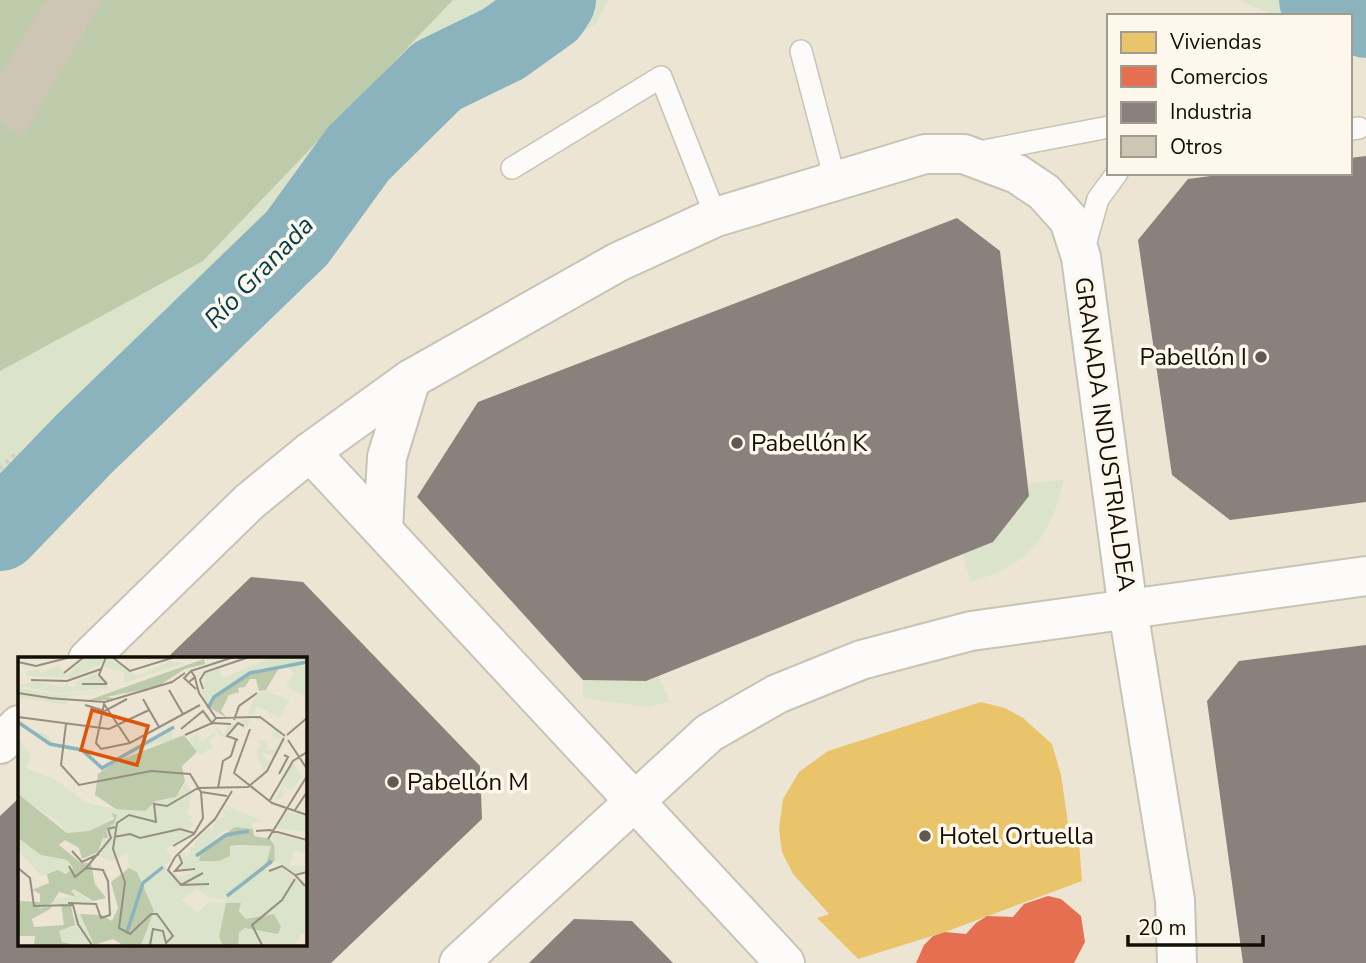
<svg xmlns="http://www.w3.org/2000/svg" width="1366" height="963" font-family="'Nunito Sans',sans-serif">
	<rect width="100%" height="100%" fill="#ece5d4"/>
	<g fill="#dbe4cb">
		<path d="M453 0H609L596 24 528 63 434 128 59 513 0 566V470L5 464 0 468V346L203 261Z"/>
		<path d="M1239 0H1366V53L1350 48V16H1276Z"/>
		<path d="M1064 479C1051 537 1029 566 970 582L963 554 993 542 1029 496 1028 484Z"/>
		<path d="M659 675 669 702 646 707 583 698V680L646 681Z"/>
	</g>
	<path fill="#bdcbaa" d="M0 0H453L203 261 0 371Z"/>
	<path fill="#e9c46a" d="M981 702 1005 708 1023 718 1052 744 1061 775 1071 844 1079 842 1082 881 945 932 858 959 817 918 829 914 793 874 782 852 779 829 783 799 799 772 828 751Z"/>
	<path fill="#e76f51" d="M1048 896 1061 899 1081 916 1085 942 1074 963H916L924 945 933 936 945 932 966 934 976 923 987 916 1013 917 1024 904Z"/>
	<g fill="#8a817c">
		<path d="M1366 156V502L1230 520 1172 475 1138 240 1188 179 1233 173H1350V158Z"/>
		<path d="M957 218 1000 251 1029 496 993 542 646 681 583 680 417 497 478 402Z"/>
		<path d="M251 577 303 582 480 766 482 819 331 963H0V816L19 798V944H304V659H166Z"/>
		<path d="M1366 645V963H1243L1207 701 1239 661Z"/>
		<path d="M574 919 632 921 673 963H529Z"/>
	</g>
	<g fill="none" stroke-linecap="round" stroke-linejoin="round">
		<g stroke="#8ab3bd" stroke-width="80">
			<path d="M1319 0 1366 18"/>
			<path d="M0 531 84 444 297 238 358 154 437 76 503 44 549 11 556 0"/>
		</g>
	</g>
	<path fill="#cdc6b5" d="M46 0H103L22 138 0 121V75Z"/>
	<g fill="none" stroke-linecap="round" stroke-linejoin="round">
		<g stroke="#c7c3b5" stroke-width="24">
			<g id="service">
				<path d="M801 51 835 180"/>
				<path d="M1350 129 1359 128"/>
				<path d="M973 153 1109 127"/>
				<path d="M512 168 661 77 716 217"/>
				<path d="M1083 252 1098 199 1117 173"/>
			</g>
		</g>
		<g stroke="#c7c3b5" stroke-width="42">
			<g id="minor">
				<path d="M310 452 785 963"/>
				<path d="M383 529 387 457 411 379"/>
				<path d="M88 659 249 502 310 452 411 379 618 262 716 217 925 154H964L1017 174 1044 192 1069 220 1081 257 1128 610 1175 900 1177 963"/>
				<path d="M0 744 19 725"/>
				<path d="M459 963 709 733 777 694 861 660 971 631 1366 576"/>
			</g>
		</g>
		<path stroke="#d0cec9" stroke-width="4.5" stroke-dasharray="3.5 5" stroke-linecap="butt" d="M0 469 17 452"/>
		<use href="#service" stroke="#fcfbf9" stroke-width="21"/>
		<use href="#minor" stroke="#fcfbf9" stroke-width="38"/>
	</g>
	<g fill="#5f5a4d" stroke="#fdf8eb" stroke-width="2.5">
		<circle cx="1261" cy="357" r="7"/>
		<circle cx="737" cy="443" r="7"/>
		<circle cx="393" cy="782" r="7"/>
		<circle cx="925" cy="836" r="7"/>
	</g>
	<g text-anchor="middle" dominant-baseline="central" stroke-width="7" stroke-linejoin="round" paint-order="stroke">
		<g font-size="24" fill="#130f04" stroke="#fdf8eb" text-anchor="start">
			<text x="1247" y="357" text-anchor="end">Pabellón I</text>
			<text x="751" y="443">Pabellón K</text>
			<text x="407" y="782">Pabellón M</text>
			<text x="939" y="836">Hotel Ortuella</text>
		</g>
		<g font-size="24" fill="#130f04" stroke="#fdf8eb">
			<text transform="translate(1105 434) rotate(82)">GRANADA INDUSTRIALDEA</text>
		</g>
		<g font-size="26" font-style="italic" fill="#013d4c" stroke="#fdf8eb">
			<text transform="translate(259 272) rotate(-46)">Río Granada</text>
		</g>
	</g>
	<g transform="translate(18 657)">
		<rect width="289" height="289" fill="#ece5d4"/>
		<path d="M68 0H86L82 8 54 21 9 19V14L21 12 22 17 41 8 48 20ZM89 0 119 19 152 4 166 6 106 26V15L85 10ZM254 0H289V4L231 15 196 40 191 49 184 36 188 16 202 12 205 21ZM270 9H289V41L268 29 276 17ZM80 15 90 31 40 36 0 29 16 24 45 30 50 25V30H57L58 25ZM0 31 42 38 95 33 50 39 48 48 0 40ZM248 34 272 43 264 55 254 50 265 57 262 61 239 49 236 57H230L236 40ZM232 61 230 69 221 65 207 80H203L198 74 199 77 190 83 195 91 191 93 187 87 190 93 181 98 171 82 179 77 184 84 198 75 196 68 207 79 209 69H213L216 66ZM256 69 264 82 256 100 246 95 244 98 252 105 246 115 238 95 243 88 239 83 249 84 247 93H256L263 82 253 79ZM156 70 139 80 154 73V86H137L84 112 61 94 32 89 11 74 26 76 39 89 64 91 83 109ZM0 81 13 99 9 111 38 123 69 146 98 152 138 144 161 134 168 125 174 137 169 157 175 160 170 164 176 167 169 174 172 178 148 192 154 203 145 210 163 220 178 213 174 210 163 215 164 196 170 199 173 194 169 191 177 190V184L191 171 195 174 198 163 206 160 204 151 214 155 207 148 245 164 233 167 235 172 207 173 179 198 201 204 212 189H253L247 213 263 210 289 232 288 277H282L278 288H220L221 275 227 271 263 270 256 257 228 262 218 246H208L201 280 205 288H123L136 254 119 215 111 211 109 196 92 205 82 199 87 172 96 167V160L71 174 49 176 40 164 8 145 0 137ZM179 231 191 241 209 242 207 246 190 245 180 256 164 243ZM275 105 284 120 273 134 265 129V140L257 143ZM268 154 289 160V175L257 171ZM254 176 289 185V197L278 193 279 187 271 209H288L289 214 277 216 257 204ZM0 181 23 198 49 202 54 214 23 219 0 193ZM56 232 75 246 17 252 40 241 58 240 52 233ZM57 256 62 257 76 288 43 286 41 273 55 270Z" fill="#dbe4cb" fill-rule="evenodd"/>
		<path d="M186 2 187 7 167 12 139 30 88 40 96 41 90 43H71ZM262 9 248 33 241 34 238 22H232L227 30 220 31 221 35 211 38 203 54 209 61 191 50 196 40 232 16ZM166 78 179 95 164 109 167 124 158 140 138 144 127 154 98 152 77 138 80 117 97 105ZM0 137 49 176 71 174 96 162 94 156 99 158 96 167 88 172 90 181H85L80 195 64 202 61 191 47 183 41 188 63 206H73L77 227 88 241 75 244 56 232 53 234 58 240 41 235 34 246 18 252 34 249 32 252 14 262 16 270 46 268 43 247 53 249 57 268 41 274 44 285 57 288H16L17 279H0L2 244 22 245V237L14 233 31 226 29 217 40 213 48 217 55 211 49 203 23 198 0 181ZM217 170 235 172 236 179 252 182 256 188 257 204 248 208 253 189 220 188 212 189V199L201 204H181L184 193ZM111 211 119 215 136 254 123 288H105L95 282 76 288 62 257 84 258 94 264 100 251 93 225ZM208 246H223L221 254 228 262 256 257 263 270 260 277 227 271 221 275 220 288H205L201 280Z" fill="#bdcbaa"/>
		<path fill="none" stroke="#8ab3bd" stroke-width="3.5" d="M190 51 196 40 232 16 289 5M0 65 32 87 64 93 84 111 156 70M178 199 208 178 231 174M209 239 254 204M109 275 125 226 145 210"/>
		<path fill="none" stroke="#958f81" stroke-width="2" d="M88 0 81 18 89 27M94 0 112 14 157 0M0 5 18 9 53 0M173 14 216 0M46 16 66 0M177 21 181 36 198 61 242 60 267 79M13 23 49 24 83 12M171 25 177 20 173 14 166 21 178 32M64 27H89M185 32 182 23 187 15 231 0M151 33 165 57M0 36 32 41M29 41 87 45 154 25 167 16M125 42 141 70M67 48 87 54 109 42M0 60 91 72 131 53M216 63 221 49 239 36M48 67 43 108 61 128 133 114 172 117 183 135 185 161 176 177 155 189M163 72 185 54 194 66 198 61M232 72 216 116 254 146 289 158M167 78 194 66 213 67M269 78 289 61M220 83 209 79 220 66 226 69M270 83 289 112M112 86 86 47 78 86 83 92 112 86 182 48M261 117 270 100 266 98M200 131 205 104 213 99 218 83M183 135 209 139M252 143 275 104 289 95M277 153 289 135M238 174 252 173 289 183M96 180 112 177 122 181 162 172 176 176M250 182 289 119M54 194 64 205 81 197M161 198 164 206 157 214 177 212M51 209 57 220 68 211M0 211 12 221 16 249 55 248 60 267 74 288M251 214 264 209 277 218M191 227 163 228 150 213 157 200 197 162 214 134M163 228 185 216M287 229 277 218 289 215M50 246 78 247 83 261 92 258 90 224 85 213 68 211 93 181 90 172 97 170M132 288 135 272 145 274 148 286 155 279 139 257H133L112 277 101 271 107 225 95 192 99 166 111 158 138 165 136 147 149 149 180 131 230 130 249 114 266 81M244 288 234 268 264 243 277 222"/>
		<path fill="#dd550c" fill-opacity="0.15" stroke="#dd550c" stroke-width="3.5" d="M74 53 130 69 119 108 63 93Z"/>
		<rect width="289" height="289" fill="none" stroke="#130f04" stroke-width="3.5"/>
	</g>
	<rect x="1107" y="14" width="245" height="161" fill="#fdf8eb" stroke="#9f9b8f" stroke-width="2"/>
	<rect x="1121" y="32" width="35" height="21" fill="#e9c46a" stroke="#9f9b8f" stroke-width="2"/>
	<text x="1170" y="49" font-size="21" fill="#130f04">Viviendas</text>
	<rect x="1121" y="66" width="35" height="21" fill="#e76f51" stroke="#9f9b8f" stroke-width="2"/>
	<text x="1170" y="84" font-size="21" fill="#130f04">Comercios</text>
	<rect x="1121" y="102" width="35" height="21" fill="#8a817c" stroke="#9f9b8f" stroke-width="2"/>
	<text x="1170" y="119" font-size="21" fill="#130f04">Industria</text>
	<rect x="1121" y="136" width="35" height="21" fill="#cdc6b5" stroke="#9f9b8f" stroke-width="2"/>
	<text x="1170" y="154" font-size="21" fill="#130f04">Otros</text>
	<path d="M1128 935v10h135v-10" fill="none" stroke="#130f04" stroke-width="3.5"/>
	<text x="1138" y="935" font-size="21" fill="#130f04" stroke="#fdf8eb" stroke-width="5" paint-order="stroke">20 m</text>
</svg>
